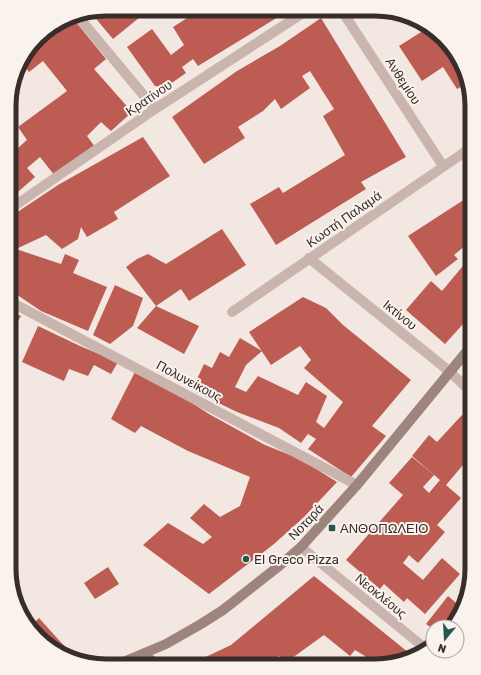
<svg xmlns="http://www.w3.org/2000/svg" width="481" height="675" font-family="Rubik,sans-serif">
	<rect width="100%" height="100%" fill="#f2e7e1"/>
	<g fill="#bd5c53">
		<path d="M288 11 198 66 193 59 182 67 186 73 166 87 155 86 127 47 152 29 171 55 184 45 173 27 195 13 213 12 215 16 222 12H246L247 14 250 12Z"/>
		<path d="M145 13 113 39 92 14Z"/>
		<path d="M71 16 106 59 94 69 132 112 111 131 101 122 87 136 95 147 55 176 40 157 27 168 35 177 10 199V155L27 140 18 127 67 91 43 61 29 72 21 62 22 58 42 33Z"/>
		<path d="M321 18 406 157 361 182 366 189 276 245 250 204 279 187 283 193 345 155 323 116 334 109 310 71 302 76 310 88 281 109 275 99 263 111 238 127 245 138 204 164 172 117 237 71 280 46Z"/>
		<path d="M429 27 434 29 462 63 467 83 457 89 443 67 422 81 399 46Z"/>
		<path d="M143 137 170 176 114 212 118 219 87 237 81 227 78 239 62 249 46 235 16 249 61 264 65 254 79 260 73 273 107 287 88 331 41 311 10 290V217L58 185Z"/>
		<path d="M465 199 472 206V240L454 255 458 259 436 276 408 236Z"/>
		<path d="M222 229 246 265 189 301 181 289 156 306 126 267 137 259 148 254 166 264Z"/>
		<path d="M472 255V314L445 344 406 310 431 281 442 291Z"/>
		<path d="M115 285 143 298 133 326 110 344 93 335Z"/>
		<path d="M303 297 326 308 343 325 411 380 372 426 386 436 351 477 308 449 316 439 308 434 301 443 279 428 237 412 192 390 204 364 212 368 220 352 229 357 240 338 262 351 246 365 235 387 246 392 258 376 298 395 306 382 327 396 316 422 324 428 343 402 304 368 311 360 300 346 271 365 249 332Z"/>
		<path d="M156 306 199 326 184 354 137 328Z"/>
		<path d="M9 310 21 316 9 336Z"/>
		<path d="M38 326 80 346 118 362 111 374 94 365 88 376 69 369 64 381 22 362Z"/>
		<path d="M136 370 166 386 209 414 265 445 300 459 337 482 304 517 274 544 209 594 143 545 168 523 203 544 212 537 190 518 204 504 220 517 240 506 250 477 188 451 141 426 135 433 111 419Z"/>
		<path d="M462 415 472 424V472L463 465 446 485 461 498 437 525 445 532 418 563 409 555 403 563 423 580 442 558 460 574 425 614 407 598 404 602 384 584 380 589 346 560 403 495 389 483 412 457 434 475 423 487 429 493 440 480 412 456 429 435 437 442Z"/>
		<path d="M108 567 119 584 95 599 84 583Z"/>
		<path d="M314 576 414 657 375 666H366L363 663 365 656 355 650 350 656 324 635 288 661 279 656 259 666 195 665V662L231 645Z"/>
		<path d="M448 596 461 607 456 623 451 627H433V629L426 624Z"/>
		<path d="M39 618 66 648 62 652 47 646 31 626Z"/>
	</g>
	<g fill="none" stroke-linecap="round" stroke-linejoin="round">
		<g stroke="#c9b5ad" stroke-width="10">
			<path d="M342 11 443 166"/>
			<path d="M76 14 155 109"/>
			<path d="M10 209 155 109 306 11"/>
			<path d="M309 258 449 371 472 393"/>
			<path d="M9 301 357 485"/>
			<path d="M232 312 472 147"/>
			<path d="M301 547 426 649"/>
		</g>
		<g stroke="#9d857e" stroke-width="10">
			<path d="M143 655 159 665"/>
			<path d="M116 665 166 644 201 624 223 610 279 566 301 547 357 485 472 345"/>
		</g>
	</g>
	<g fill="#235752" stroke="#f9f2ed" stroke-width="1.5">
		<rect x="328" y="524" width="8" height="8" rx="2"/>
		<circle cx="246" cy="559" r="4"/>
	</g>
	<g text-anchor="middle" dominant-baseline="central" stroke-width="4" stroke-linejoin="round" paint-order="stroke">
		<g font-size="13" fill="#382d2b" stroke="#f9f2ed">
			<text transform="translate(403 81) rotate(57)">Ανθεμίου</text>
			<text transform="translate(149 98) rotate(-34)">Κρατίνου</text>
			<text transform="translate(344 219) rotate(-35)">Κωστή Παλαμά</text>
			<text transform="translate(400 315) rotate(39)">Ικτίνου</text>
			<text transform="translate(189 381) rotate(28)">Πολυνείκους</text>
			<text transform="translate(306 522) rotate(-46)">Νοταρά</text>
			<text transform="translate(381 596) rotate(39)">Νεοκλέους</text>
		</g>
		<g font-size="13" fill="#382d2b" stroke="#f9f2ed" text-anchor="start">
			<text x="340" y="528">ΑΝΘΟΠΩΛΕΙΟ</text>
			<text x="254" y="559">El Greco Pizza</text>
		</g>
	</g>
	<path d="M0 0H481V675H0ZM106 16H375A90 90 0 0 1 465 106V569A90 90 0 0 1 375 659H106A90 90 0 0 1 16 569V106A90 90 0 0 1 106 16Z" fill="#f9f2ed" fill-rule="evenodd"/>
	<path fill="none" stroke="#382d2b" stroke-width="5" d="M106 16H375A90 90 0 0 1 465 106V569A90 90 0 0 1 375 659H106A90 90 0 0 1 16 569V106A90 90 0 0 1 106 16Z"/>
	<g transform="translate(445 639) rotate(198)"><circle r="19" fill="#f9f2ed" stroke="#aca39f"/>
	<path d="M0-3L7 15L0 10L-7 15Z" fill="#235752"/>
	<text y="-6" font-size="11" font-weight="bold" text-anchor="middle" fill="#382d2b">N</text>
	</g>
</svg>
